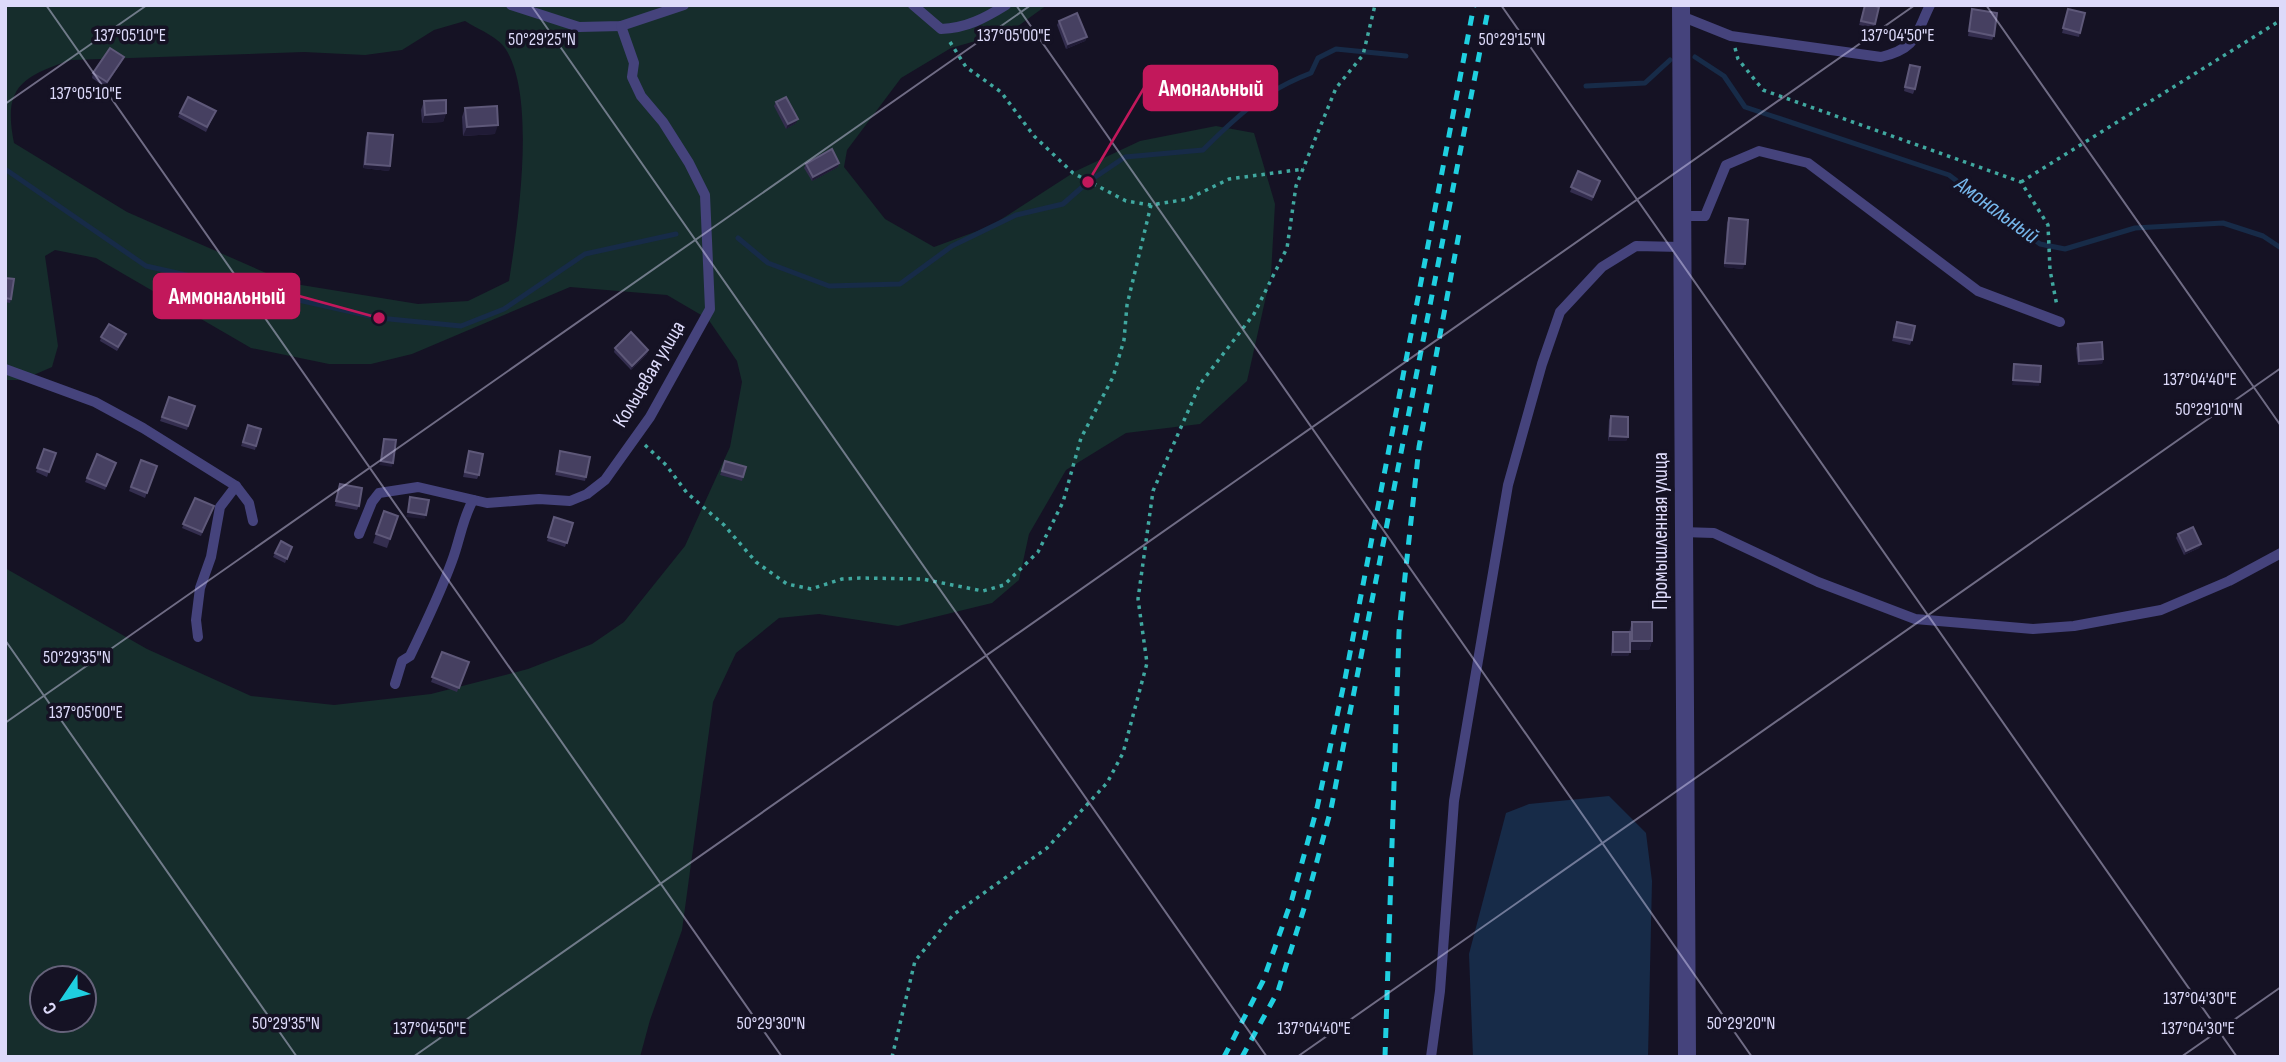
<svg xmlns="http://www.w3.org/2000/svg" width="2286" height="1062" font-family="'Sofia Sans Condensed',sans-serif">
	<rect width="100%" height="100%" fill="#151224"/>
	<path fill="#162d2c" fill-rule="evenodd" d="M5 5H1047L1011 31 951 48 901 78 847 150 844 167 885 219 934 247 991 226 1076 171 1140 141 1216 126 1254 133 1275 204 1271 274 1247 381 1200 424 1126 433 1066 470 1029 534 1019 580 992 603 898 626 819 614 779 618 736 653 713 702 682 930 650 1020 640 1057H5V568L147 649 251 696 334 705 431 694 528 669 592 644 624 622 685 546 730 447 742 382 737 361 708 319 667 295 570 287 412 354 371 364H329L251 348 96 258 55 250 45 256 58 346 52 367 22 380H5ZM465 21C476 28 498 37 505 48 537 96 518 224 509 281L468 301 418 304 289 283 127 212 14 143C3 88 20 77 71 60L304 52 365 55 402 50 434 30ZM42 978H84V1020H42Z"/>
	<path fill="#172b48" d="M1609 796 1646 833 1652 881 1648 1057H1473L1469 954 1506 813 1529 804Z"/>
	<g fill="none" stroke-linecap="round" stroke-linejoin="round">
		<g stroke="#172b48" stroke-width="5">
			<path d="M1695 57 1724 76 1745 107 1949 175 2040 244 2065 249 2135 228 2223 223 2263 236 2281 248"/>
			<path d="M1586 86 1645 83 1670 60"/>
			<path d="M5 169 146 266 379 318 461 326 504 309 585 254 676 234"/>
			<path d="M738 238 768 263 829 286 900 284 952 246 1016 215 1063 204 1088 182 1125 157 1203 150C1238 115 1264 91 1311 73L1318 58 1336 49 1406 56"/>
		</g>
		<g stroke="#40a8a0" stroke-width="3.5" stroke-dasharray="3.5 5" stroke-linecap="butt">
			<path d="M950 42 966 67 1001 92 1034 136 1073 173 1126 201 1151 205 1188 199 1229 179 1304 169"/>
			<path d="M1735 48 1738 59 1763 90 2021 182 2048 225 2050 270 2057 306"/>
			<path d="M2021 182 2281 20"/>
			<path d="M645 445 666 465 687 493 724 525 756 562 787 584 811 589 842 579 860 578 922 579 983 591 1004 585 1038 552 1063 502 1081 438 1113 377 1124 340 1127 305 1151 205"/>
			<path d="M892 1057 915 961 953 915 1047 848 1107 783 1123 753 1147 663 1138 599 1153 491 1200 384 1254 314 1287 248 1296 186 1336 88 1363 55 1375 5"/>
		</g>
		<g stroke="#45437c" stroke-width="10">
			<path d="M511 5 579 27 621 26 684 5"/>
			<path d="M913 5 941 29C967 28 985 18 1006 5"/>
			<path d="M1681 16 1731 36 1881 57C1917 48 1915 36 1930 5"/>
			<path d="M1681 216H1705L1726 165 1759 151 1808 163 1978 291 2060 322"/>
			<path d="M5 369 95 402 143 428 236 486 249 503 253 521"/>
			<path d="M1682 532 1714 533 1818 582 1915 619 2033 629 2074 626 2161 610 2229 581 2281 553"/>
			<path d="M359 534 372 502 379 493 418 487 487 503 539 499 570 501 587 494 605 480 650 417 710 309 705 195 689 163 663 122 641 96 632 77 634 63 621 26"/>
			<path d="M198 637 196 620 200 588 211 557 220 507 236 486"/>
			<path d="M395 684 402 661 410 656C425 625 440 594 452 561 460 540 462 520 473 500"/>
			<path d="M1431 1057 1440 991 1454 801 1508 485 1542 364 1560 312 1602 267 1636 246 1681 247"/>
		</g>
		<path stroke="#45437c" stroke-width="18" d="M1681 5 1687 1057"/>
		<g stroke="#1fcfe0" stroke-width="5" stroke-dasharray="10 9" stroke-linecap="butt">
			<path d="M1224 1057 1263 981 1292 899 1317 808 1345 679 1474 5"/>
			<path d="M1242 1057 1278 991 1306 902 1331 809 1489 5"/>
			<path d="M1385 1057 1399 632 1419 447 1460 228"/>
		</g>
	</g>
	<g fill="#342e4f">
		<path d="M1865 5 1875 24 1874 28 1859 25Z"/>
		<path d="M1972 9 1994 36 1992 40 1968 36Z"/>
		<path d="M2067 13H2085L2079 37 2062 33Z"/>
		<path d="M1059 21 1087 37 1085 41 1066 49 1057 25Z"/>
		<path d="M122 61 105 87 92 78 93 73Z"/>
		<path d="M1910 65 1915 89 1913 94 1904 91Z"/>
		<path d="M424 101 446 113 443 122 422 123 421 110Z"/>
		<path d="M776 102 796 123 786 129 774 106Z"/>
		<path d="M465 108 495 134 463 136 462 117Z"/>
		<path d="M180 113 214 115 206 132 178 117Z"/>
		<path d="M368 133 390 166 389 171 363 168 366 137Z"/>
		<path d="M839 163 838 167 812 181 804 168 806 164Z"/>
		<path d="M1578 171 1600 181 1592 201 1570 192Z"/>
		<path d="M1729 218 1743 269 1724 267 1727 223Z"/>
		<path d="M5 278 11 299 10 303 5 302Z"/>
		<path d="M1897 322 1912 340 1910 345 1892 341Z"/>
		<path d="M101 337 125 338 117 351 100 341Z"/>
		<path d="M2078 344 2103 359 2102 364 2078 365 2076 348Z"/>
		<path d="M615 348 648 350 647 354 631 370 614 352Z"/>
		<path d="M169 397 195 406 187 430 160 421Z"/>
		<path d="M1611 416 1628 437 1626 441H1608L1609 420Z"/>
		<path d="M248 425 261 429 255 450 241 446Z"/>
		<path d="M44 449 56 453 47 477 36 472Z"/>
		<path d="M469 451 479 475 477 479 463 477Z"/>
		<path d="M560 451 586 477 585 481 555 475Z"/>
		<path d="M97 454 116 463 105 490 85 482Z"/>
		<path d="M141 460 157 466 145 498 129 491Z"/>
		<path d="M725 461 746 467 742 481 720 475Z"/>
		<path d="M340 484 359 506 357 510 335 506Z"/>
		<path d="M195 498 214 506 201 536 182 528Z"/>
		<path d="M384 511 398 516 387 548 373 543Z"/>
		<path d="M554 517 573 523 565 547 547 541Z"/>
		<path d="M2178 534 2201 544 2199 548 2184 555 2176 538Z"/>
		<path d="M292 547 285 563 273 557 275 553Z"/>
		<path d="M1632 622 1652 641 1649 650H1630L1628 656H1611L1612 636 1613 632H1629Z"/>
		<path d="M442 652 469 662 457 692 431 682Z"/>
	</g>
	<g fill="#201b36">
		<path d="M1087 37 1085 41 1066 49 1068 44Z"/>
		<path d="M124 57 122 61 105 87 107 82Z"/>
		<path d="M446 113 443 122 422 123 425 115Z"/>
		<path d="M798 119 796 123 786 129 788 124Z"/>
		<path d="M498 125 495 134 463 136 467 127Z"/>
		<path d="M839 163 838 167 812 181 813 177Z"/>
		<path d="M365 164 390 166 389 171 363 168Z"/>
		<path d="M1725 263 1745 264 1743 269 1724 267Z"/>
		<path d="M648 350 647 354 631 370 632 366Z"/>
		<path d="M2103 359 2102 364 2078 365 2079 361Z"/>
		<path d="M2013 380 2040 382 2039 386 2012 385Z"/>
		<path d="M1610 436 1628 437 1626 441H1608Z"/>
		<path d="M381 461 393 463 392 467 379 465Z"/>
		<path d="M408 512 426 515 425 519 406 517Z"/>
		<path d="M2201 544 2199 548 2184 555 2186 551Z"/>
		<path d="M1632 641H1652L1649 650H1629Z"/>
		<path d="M1613 652H1630L1628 656H1611Z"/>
	</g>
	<g fill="#464061" stroke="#5e5879" stroke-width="2">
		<path d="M1865 5H1872L1879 7 1875 24 1861 21Z"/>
		<path d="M1972 9 1997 13 1994 36 1969 31Z"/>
		<path d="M2068 9 2085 13 2080 33 2063 28Z"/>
		<path d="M1077 13 1087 37 1068 44 1059 21Z"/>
		<path d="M110 48 124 57 107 82 93 73Z"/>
		<path d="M1910 65 1920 67 1915 89 1905 87Z"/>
		<path d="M188 97 216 111 207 127 180 113Z"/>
		<path d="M786 97 798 119 788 124 776 102Z"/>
		<path d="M446 100V113L425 115 424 101Z"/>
		<path d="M497 106 498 125 467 127 465 108Z"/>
		<path d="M368 133 393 135 390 166 365 164Z"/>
		<path d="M832 149 839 163 813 177 806 164Z"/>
		<path d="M1578 171 1600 181 1593 197 1571 187Z"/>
		<path d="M1729 218 1748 220 1745 264 1725 263Z"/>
		<path d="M5 278 14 279 11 299 5 298Z"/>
		<path d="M1897 322 1915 326 1912 340 1894 337Z"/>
		<path d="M109 324 126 334 118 347 101 337Z"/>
		<path d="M631 332 648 350 632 366 615 348Z"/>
		<path d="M2102 342 2103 359 2079 361 2078 344Z"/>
		<path d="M2014 364 2041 366 2040 382 2013 380Z"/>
		<path d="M169 397 195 406 188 426 162 417Z"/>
		<path d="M1611 416 1628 417V437L1610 436Z"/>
		<path d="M248 425 261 429 256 446 243 442Z"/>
		<path d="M384 439 396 440 393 463 381 461Z"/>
		<path d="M44 449 56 453 49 472 37 468Z"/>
		<path d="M469 451 483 454 479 475 465 472Z"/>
		<path d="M560 451 590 457 586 477 557 471Z"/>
		<path d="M97 454 116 463 106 486 87 478Z"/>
		<path d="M141 460 157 466 147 493 131 487Z"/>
		<path d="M725 461 746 467 743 477 722 471Z"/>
		<path d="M340 484 362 488 359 506 336 501Z"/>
		<path d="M410 497 429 500 426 515 408 512Z"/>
		<path d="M195 498 214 506 202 532 183 524Z"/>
		<path d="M384 511 398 516 390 539 376 534Z"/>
		<path d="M554 517 573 523 567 543 548 537Z"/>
		<path d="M2193 527 2201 544 2186 551 2178 534Z"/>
		<path d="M281 541 292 547 287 559 275 553Z"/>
		<rect x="1632" y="622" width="20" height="19"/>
		<rect x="1613" y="632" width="17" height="20"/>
		<path d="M442 652 469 662 459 688 432 677Z"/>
	</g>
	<path fill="none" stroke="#dddafa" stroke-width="2" stroke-opacity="0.45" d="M46 5 782 1057M531 5 1267 1057M1016 5 1752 1057M1501 5 2237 1057M1986 5 2281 426M5 104 147 5M5 640 297 1057M5 723 1031 5M413 1057 1915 5M1297 1057 2281 368M2181 1057 2281 987"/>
	<g text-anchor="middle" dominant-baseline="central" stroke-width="7" stroke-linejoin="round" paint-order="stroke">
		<g font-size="21" fill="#dddafa" stroke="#151224">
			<text transform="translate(649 374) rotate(-59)">Кольцевая улица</text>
			<text transform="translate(1660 531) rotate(-90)">Промышленная улица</text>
		</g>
		<g font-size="23" font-style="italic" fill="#76b7ec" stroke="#151224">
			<text transform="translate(1997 210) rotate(36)">Амональный</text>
		</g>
	</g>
	<g font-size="18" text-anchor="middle" fill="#dddafa" stroke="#151224" stroke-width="7" stroke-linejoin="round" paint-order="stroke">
		<text x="130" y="41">137°05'10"E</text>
		<text x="1014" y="41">137°05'00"E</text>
		<text x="1898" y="41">137°04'50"E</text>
		<text x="542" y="45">50°29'25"N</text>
		<text x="1512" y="45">50°29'15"N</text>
		<text x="86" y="99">137°05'10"E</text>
		<text x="2200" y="385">137°04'40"E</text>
		<text x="2209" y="415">50°29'10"N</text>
		<text x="77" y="663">50°29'35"N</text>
		<text x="86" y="718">137°05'00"E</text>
		<text x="2200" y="1004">137°04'30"E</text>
		<text x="286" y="1029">50°29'35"N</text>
		<text x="771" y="1029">50°29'30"N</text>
		<text x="1741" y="1029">50°29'20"N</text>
		<text x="430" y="1034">137°04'50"E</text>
		<text x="1314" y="1034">137°04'40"E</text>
		<text x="2198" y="1034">137°04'30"E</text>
	</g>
	<path fill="none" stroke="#c2185b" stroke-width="2.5" d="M1088 182L1144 88M379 318L299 296"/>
	<g fill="#c2185b" stroke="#151224" stroke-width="2.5">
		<circle cx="1088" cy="182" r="7"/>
		<circle cx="379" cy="318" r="7"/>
	</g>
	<g fill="#c2185b" stroke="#c2185b" stroke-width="2.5">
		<rect x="1144" y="66" width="133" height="44" rx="7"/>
		<rect x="154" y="274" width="145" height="44" rx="7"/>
	</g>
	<g font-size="23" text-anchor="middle" font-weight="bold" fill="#fff">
		<text x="1211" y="96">Амональный</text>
		<text x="227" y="304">Аммональный</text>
	</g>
	<rect width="2286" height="1062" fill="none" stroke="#dddafa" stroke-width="14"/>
	<g transform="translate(63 999) rotate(235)"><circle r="33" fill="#151224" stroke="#65627a" stroke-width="2"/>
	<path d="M0-5L12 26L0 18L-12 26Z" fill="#1fcfe0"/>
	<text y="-10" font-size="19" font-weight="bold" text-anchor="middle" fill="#dddafa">С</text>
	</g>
</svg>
